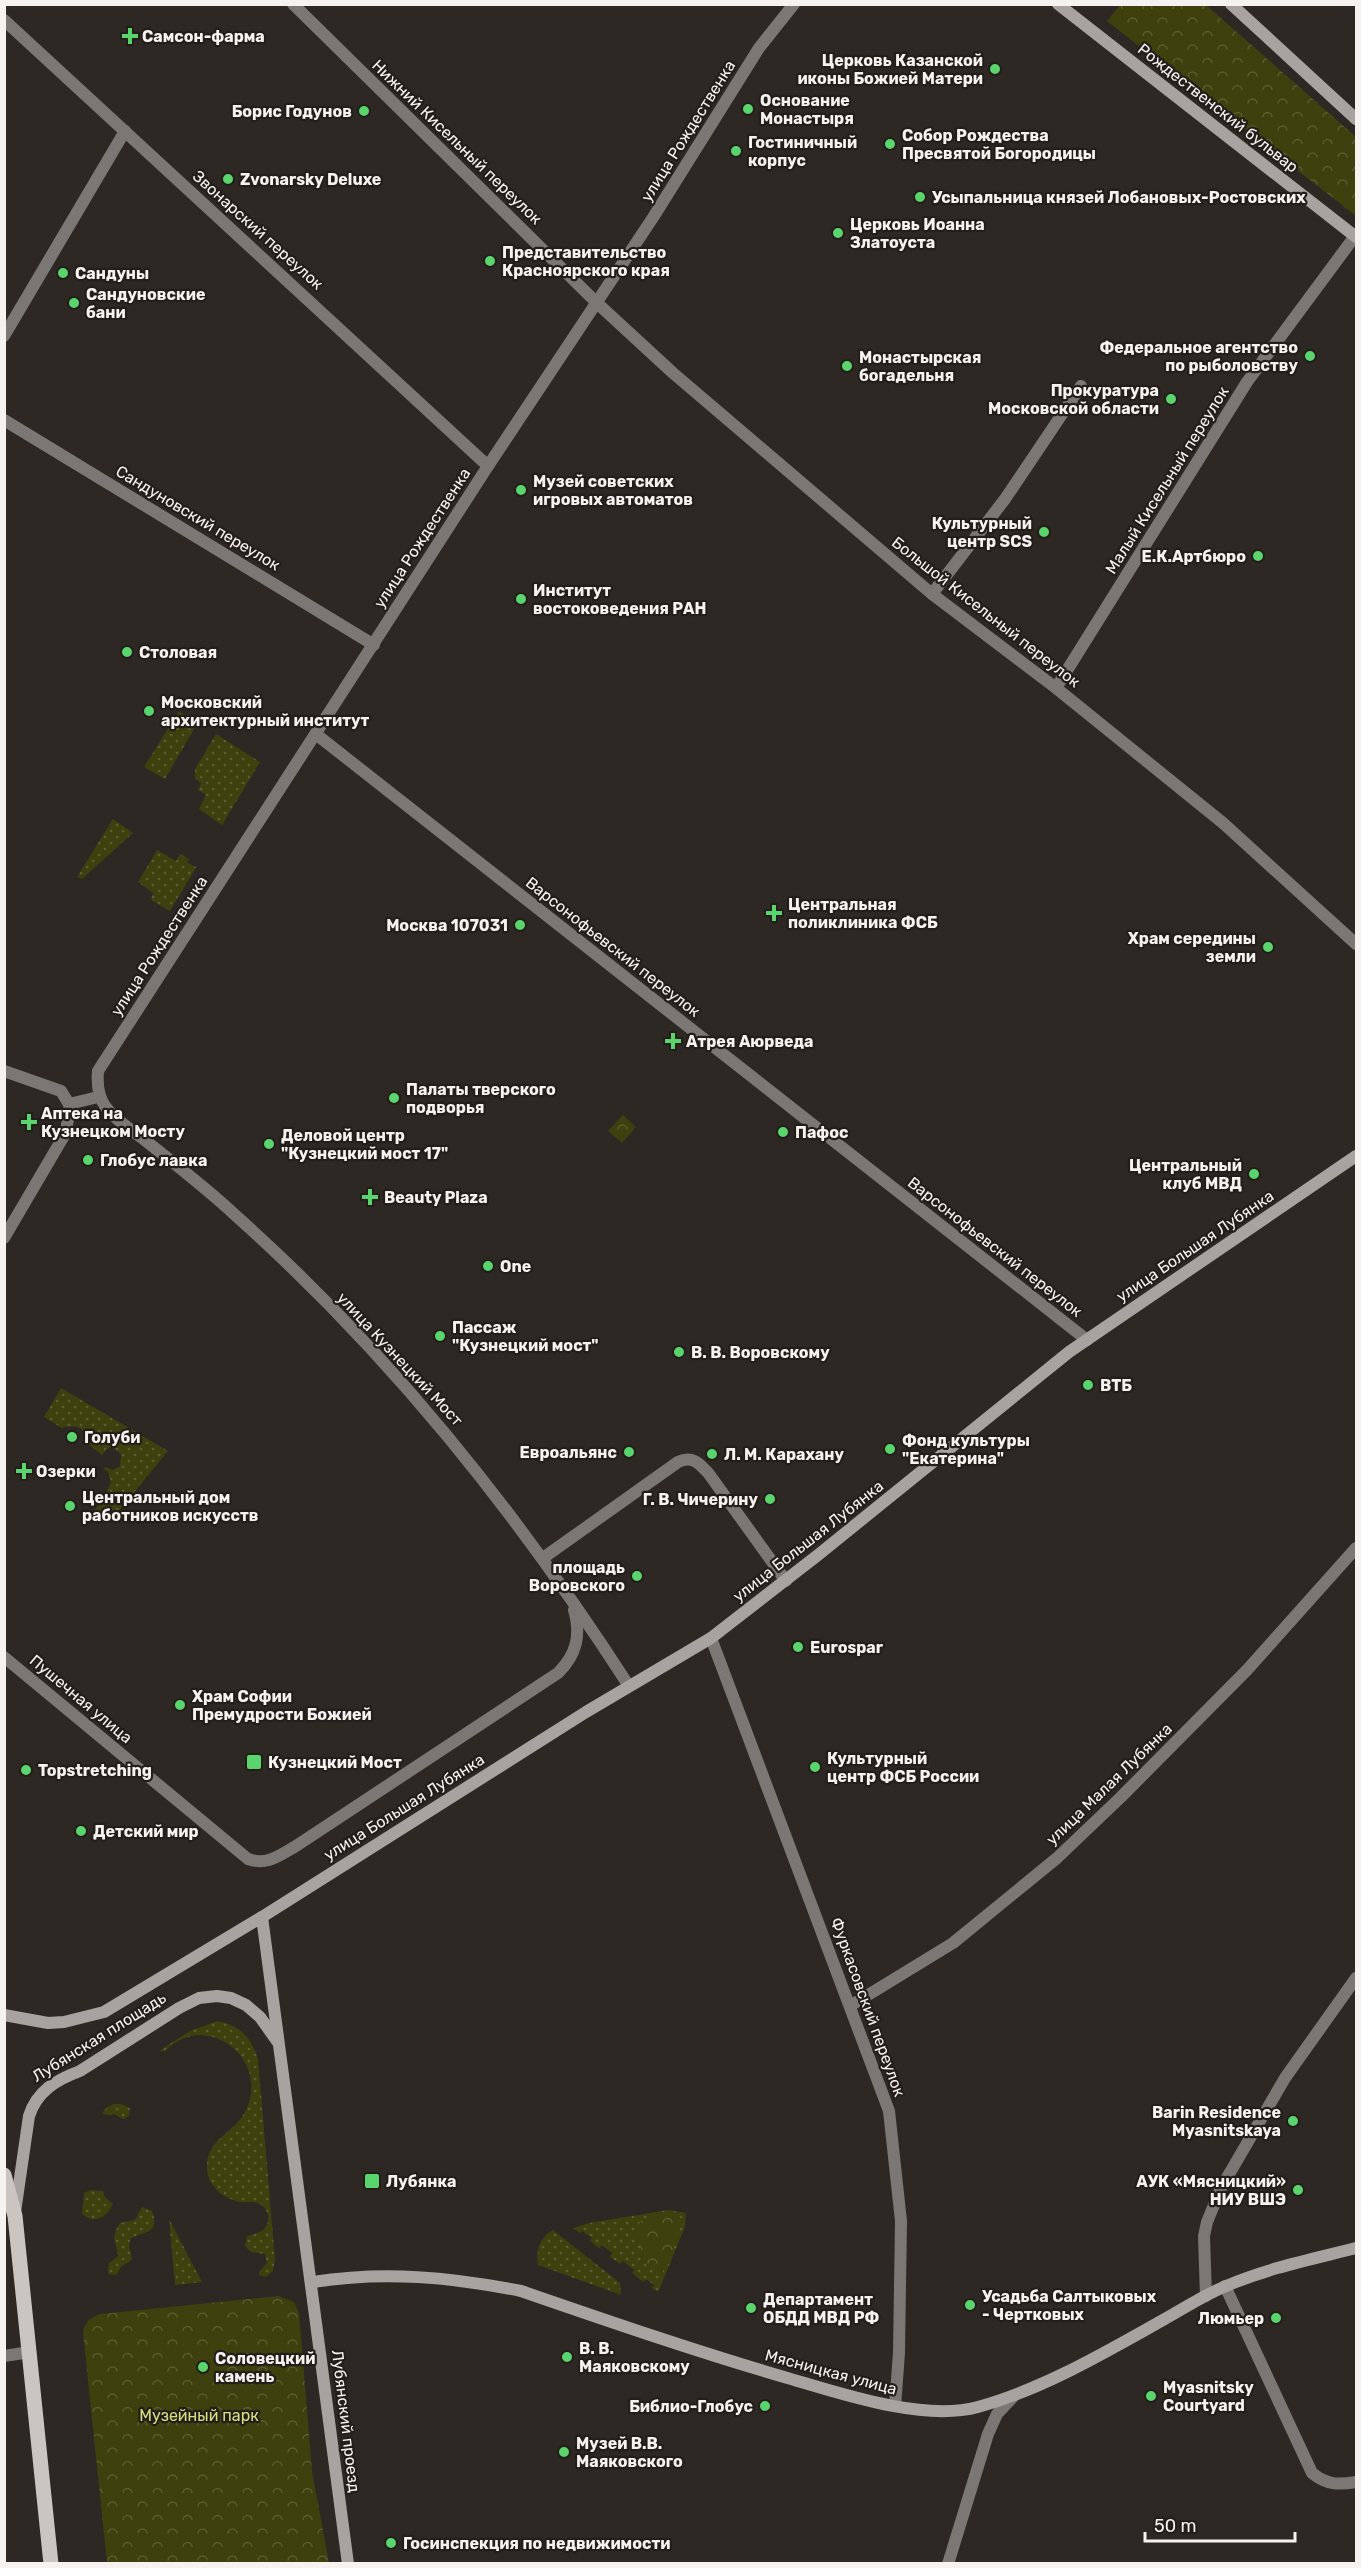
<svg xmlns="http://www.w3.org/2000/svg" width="1361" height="2568" font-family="Rubik,sans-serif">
	<defs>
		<pattern id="grass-dots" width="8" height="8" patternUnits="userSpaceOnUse" patternTransform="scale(1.5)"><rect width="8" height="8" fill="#3e400d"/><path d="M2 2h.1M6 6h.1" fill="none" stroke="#5a5c31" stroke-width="1.8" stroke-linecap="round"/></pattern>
		<pattern id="forest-crowns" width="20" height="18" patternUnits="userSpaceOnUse" patternTransform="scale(1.5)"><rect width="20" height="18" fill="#3e400d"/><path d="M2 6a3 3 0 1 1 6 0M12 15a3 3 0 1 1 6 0" fill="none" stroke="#5a5c31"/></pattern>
	</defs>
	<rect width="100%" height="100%" fill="#2e2825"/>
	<g fill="url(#grass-dots)">
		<path d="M179 711 197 724 165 779 144 767Z"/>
		<path d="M216 734 260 762 222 825 199 809 206 795 198 790 201 783 195 779V769Z"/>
		<path d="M113 819 133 833 82 879 77 877Z"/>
		<path d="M157 850 176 861 180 854 189 859 187 862 195 867 197 866 170 911 151 900 153 893 138 882Z"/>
		<path d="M61 1388 168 1451 108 1524 93 1512 102 1501 97 1497 107 1491 111 1482 108 1472 104 1469 106 1467 113 1470 120 1466 121 1454 112 1447 107 1449 102 1455 87 1443C87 1428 75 1423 62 1428L44 1417Z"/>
		<path d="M217 2021C240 2025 251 2037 258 2059L275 2260 273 2271 266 2277 259 2275V2272L267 2263 265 2254 251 2252 245 2246 247 2236C253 2234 259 2234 264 2229 272 2221 268 2207 258 2203 252 2201 246 2203 240 2202 221 2198 206 2184 207 2165 208 2143 225 2136 238 2122 255 2103 256 2075 240 2055 231 2043 216 2036 201 2035 187 2035 175 2041 165 2051H159L190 2031Z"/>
		<path d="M114 2104H121L130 2108 129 2116 123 2119 114 2114 107 2115 102 2113 107 2107Z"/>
		<path d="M91 2190 103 2191 105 2197 113 2204C107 2217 95 2225 82 2214L84 2193Z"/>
		<path d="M142 2207 152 2211C160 2233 145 2232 131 2238L129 2245 132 2260 122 2266 116 2275 108 2274 109 2263 118 2256C117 2240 109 2240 120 2223L135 2220Z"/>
		<path d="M668 2210 686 2213 685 2227 659 2290 656 2291 652 2288 654 2285 646 2279 643 2282 632 2273 634 2270 623 2261 620 2264 610 2257 612 2253 602 2245 599 2248 590 2241 592 2238 582 2231 580 2233 573 2228 589 2223Z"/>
		<path d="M169 2219 202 2282 175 2285Z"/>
		<path d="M553 2230 620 2283 621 2295 538 2265C535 2251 540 2237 553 2230Z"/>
	</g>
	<g fill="url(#forest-crowns)">
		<path d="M1120 5H1206L1356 137V216L1107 21Z"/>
		<path d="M623 1115 636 1127 622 1143 608 1131Z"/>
		<path d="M665 2212 679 2220C681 2238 669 2257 661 2276L648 2265 635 2235 640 2221Z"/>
		<path d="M279 2296 294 2302 299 2313 312 2471 329 2563H107L83 2332C85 2322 90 2317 101 2314Z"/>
	</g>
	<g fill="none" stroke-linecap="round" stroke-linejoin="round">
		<g stroke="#7a7775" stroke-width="12">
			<path d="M293 4 597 303 673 373 932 594 1056 688 1223 823 1356 944"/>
			<path d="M4 20 488 466"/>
			<path d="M4 336 125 131"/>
			<path d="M4 420 374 645"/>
			<path d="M932 594 1005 499 1081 386"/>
			<path d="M1056 688 1247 382 1355 236"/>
			<path d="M317 735 1087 1340"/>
			<path d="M4 1071 61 1091 69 1104 70 1111 65 1134 4 1238"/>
			<path d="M69 1104 94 1098"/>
			<path d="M543 1558 678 1462C693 1455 700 1464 709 1474L786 1581"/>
			<path d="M711 1638 889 2111 901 2221 899 2353 895 2406"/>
			<path d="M4 1657 248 1859C267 1866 280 1855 296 1846L558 1673C577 1654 581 1635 574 1610"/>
			<path d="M629 1686C516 1511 390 1353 234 1214 206 1188 176 1165 146 1141 133 1131 115 1120 105 1106 98 1096 97 1083 98 1071L488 466 654 216 759 48 794 4"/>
			<path d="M850 2006 953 1943 1057 1858 1121 1797 1247 1670 1356 1548"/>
			<path d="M1225 2286 1312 2473C1327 2485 1338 2485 1356 2482"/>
			<path d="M1206 2296 1204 2236 1207 2222 1221 2188 1285 2078 1356 1978"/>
			<path d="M4 2356 30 2352"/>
			<path d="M948 2564 988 2434 997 2414 1014 2396"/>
		</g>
		<g stroke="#a8a3a0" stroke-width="12">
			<path d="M1058 4 1356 237"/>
			<path d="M1231 4 1356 119"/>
			<path d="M262 1917 348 2564"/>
			<path d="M4 2015 48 2023 64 2022 104 2012 262 1917 586 1712 711 1638 818 1555 1069 1352 1356 1156"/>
			<path d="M15 2212 29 2116C37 2091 56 2080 80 2071L179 2008 199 1998 217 1996 231 1998 246 2005 260 2017 277 2041"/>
			<path d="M313 2282C385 2271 450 2277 521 2291 608 2321 695 2351 784 2377 839 2393 922 2422 978 2407 1043 2389 1104 2353 1163 2320 1183 2309 1204 2295 1226 2286 1268 2268 1313 2259 1356 2248"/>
		</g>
		<path stroke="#cbc5c1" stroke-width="15" d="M4 2175 15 2216 51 2564"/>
	</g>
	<g fill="#5ad56e" stroke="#241e1b" stroke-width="2">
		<path d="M127 27h6v6h6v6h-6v6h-6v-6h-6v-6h6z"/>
		<circle cx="995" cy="69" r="6"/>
		<circle cx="748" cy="109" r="6"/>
		<circle cx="364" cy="111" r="6"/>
		<circle cx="890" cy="144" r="6"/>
		<circle cx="736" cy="151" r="6"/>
		<circle cx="228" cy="179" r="6"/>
		<circle cx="920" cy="197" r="6"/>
		<circle cx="838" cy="233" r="6"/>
		<circle cx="490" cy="261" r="6"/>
		<circle cx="63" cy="273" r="6"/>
		<circle cx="74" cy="303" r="6"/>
		<circle cx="1310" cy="356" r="6"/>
		<circle cx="847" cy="366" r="6"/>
		<circle cx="1171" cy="399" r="6"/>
		<circle cx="521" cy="490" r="6"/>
		<circle cx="1044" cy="532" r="6"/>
		<circle cx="1258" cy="556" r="6"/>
		<circle cx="521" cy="599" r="6"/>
		<circle cx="127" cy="652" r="6"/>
		<circle cx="149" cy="711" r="6"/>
		<path d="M771 904h6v6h6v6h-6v6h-6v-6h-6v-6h6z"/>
		<circle cx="520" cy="925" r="6"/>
		<circle cx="1268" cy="947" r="6"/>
		<path d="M670 1032h6v6h6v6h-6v6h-6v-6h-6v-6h6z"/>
		<circle cx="394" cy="1098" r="6"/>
		<path d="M26 1113h6v6h6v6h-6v6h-6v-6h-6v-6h6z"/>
		<circle cx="783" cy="1132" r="6"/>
		<circle cx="269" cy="1144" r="6"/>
		<circle cx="88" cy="1160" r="6"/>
		<circle cx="1254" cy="1174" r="6"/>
		<path d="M367 1188h6v6h6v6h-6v6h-6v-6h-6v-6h6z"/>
		<circle cx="488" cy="1266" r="6"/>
		<circle cx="440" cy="1336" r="6"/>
		<circle cx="679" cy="1352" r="6"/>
		<circle cx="1088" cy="1385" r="6"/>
		<circle cx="72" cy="1437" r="6"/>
		<circle cx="890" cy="1449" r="6"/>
		<circle cx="629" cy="1452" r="6"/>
		<circle cx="712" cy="1454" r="6"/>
		<path d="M21 1462h6v6h6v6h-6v6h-6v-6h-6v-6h6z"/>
		<circle cx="770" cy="1499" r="6"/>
		<circle cx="70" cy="1506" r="6"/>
		<circle cx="637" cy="1576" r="6"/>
		<circle cx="798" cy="1647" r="6"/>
		<circle cx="180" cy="1705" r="6"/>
		<rect x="246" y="1754" width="16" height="16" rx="3"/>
		<circle cx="815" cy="1767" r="6"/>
		<circle cx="26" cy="1770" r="6"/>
		<circle cx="81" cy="1831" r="6"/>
		<circle cx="1293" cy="2121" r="6"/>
		<rect x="364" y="2173" width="16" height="16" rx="3"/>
		<circle cx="1298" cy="2190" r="6"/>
		<circle cx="970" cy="2305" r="6"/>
		<circle cx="751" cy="2308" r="6"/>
		<circle cx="1276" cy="2318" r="6"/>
		<circle cx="567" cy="2357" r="6"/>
		<circle cx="203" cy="2367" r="6"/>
		<circle cx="1151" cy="2396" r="6"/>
		<circle cx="765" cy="2406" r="6"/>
		<circle cx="564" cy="2452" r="6"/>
		<circle cx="391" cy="2543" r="6"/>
	</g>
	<g text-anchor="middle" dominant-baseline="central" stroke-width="4.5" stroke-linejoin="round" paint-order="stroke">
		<g font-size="16" font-weight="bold" fill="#f6f2ef" stroke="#241e1b" text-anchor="start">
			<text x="142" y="36">Самсон-фарма</text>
			<text x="983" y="60" text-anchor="end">Церковь Казанской<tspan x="983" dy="18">иконы Божией Матери</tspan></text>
			<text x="760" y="100">Основание<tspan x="760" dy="18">Монастыря</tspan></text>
			<text x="352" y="111" text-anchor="end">Борис Годунов</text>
			<text x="902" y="135">Собор Рождества<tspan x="902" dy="18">Пресвятой Богородицы</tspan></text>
			<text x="748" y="142">Гостиничный<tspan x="748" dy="18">корпус</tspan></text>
			<text x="240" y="179">Zvonarsky Deluxe</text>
			<text x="932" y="197">Усыпальница князей Лобановых-Ростовских</text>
			<text x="850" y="224">Церковь Иоанна<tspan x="850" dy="18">Златоуста</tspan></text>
			<text x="502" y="252">Представительство<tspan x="502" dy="18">Красноярского края</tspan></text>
			<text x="75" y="273">Сандуны</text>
			<text x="86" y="294">Сандуновские<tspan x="86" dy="18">бани</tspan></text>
			<text x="1298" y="347" text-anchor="end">Федеральное агентство<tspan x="1298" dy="18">по рыболовству</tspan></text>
			<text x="859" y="357">Монастырская<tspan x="859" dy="18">богадельня</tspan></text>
			<text x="1159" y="390" text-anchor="end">Прокуратура<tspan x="1159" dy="18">Московской области</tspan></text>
			<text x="533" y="481">Музей советских<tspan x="533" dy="18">игровых автоматов</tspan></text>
			<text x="1032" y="523" text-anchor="end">Культурный<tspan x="1032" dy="18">центр SCS</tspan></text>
			<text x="1246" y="556" text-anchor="end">Е.К.Артбюро</text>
			<text x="533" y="590">Институт<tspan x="533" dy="18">востоковедения РАН</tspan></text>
			<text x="139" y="652">Столовая</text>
			<text x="161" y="702">Московский<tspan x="161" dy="18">архитектурный институт</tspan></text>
			<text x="788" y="904">Центральная<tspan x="788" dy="18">поликлиника ФСБ</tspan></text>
			<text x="508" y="925" text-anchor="end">Москва 107031</text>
			<text x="1256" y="938" text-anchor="end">Храм середины<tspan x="1256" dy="18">земли</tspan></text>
			<text x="686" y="1041">Атрея Аюрведа</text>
			<text x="406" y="1089">Палаты тверского<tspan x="406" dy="18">подворья</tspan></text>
			<text x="41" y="1113">Аптека на<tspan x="41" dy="18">Кузнецком Мосту</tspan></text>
			<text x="795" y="1132">Пафос</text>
			<text x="281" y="1135">Деловой центр<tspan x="281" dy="18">"Кузнецкий мост 17"</tspan></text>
			<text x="100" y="1160">Глобус лавка</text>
			<text x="1242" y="1165" text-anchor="end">Центральный<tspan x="1242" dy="18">клуб МВД</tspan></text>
			<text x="384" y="1197">Beauty Plaza</text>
			<text x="500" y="1266">One</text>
			<text x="452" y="1327">Пассаж<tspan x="452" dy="18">"Кузнецкий мост"</tspan></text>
			<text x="691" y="1352">В. В. Воровскому</text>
			<text x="1100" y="1385">ВТБ</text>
			<text x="84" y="1437">Голуби</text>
			<text x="902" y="1440">Фонд культуры<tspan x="902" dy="18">"Екатерина"</tspan></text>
			<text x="617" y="1452" text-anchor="end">Евроальянс</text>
			<text x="724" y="1454">Л. М. Карахану</text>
			<text x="36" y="1471">Озерки</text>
			<text x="82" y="1497">Центральный дом<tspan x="82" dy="18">работников искусств</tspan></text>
			<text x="758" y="1499" text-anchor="end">Г. В. Чичерину</text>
			<text x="625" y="1567" text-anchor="end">площадь<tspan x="625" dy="18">Воровского</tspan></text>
			<text x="810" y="1647">Eurospar</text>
			<text x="192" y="1696">Храм Софии<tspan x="192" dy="18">Премудрости Божией</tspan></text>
			<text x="827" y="1758">Культурный<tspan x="827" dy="18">центр ФСБ России</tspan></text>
			<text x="268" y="1762">Кузнецкий Мост</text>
			<text x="38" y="1770">Topstretching</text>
			<text x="93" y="1831">Детский мир</text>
			<text x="1281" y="2112" text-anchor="end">Barin Residence<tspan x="1281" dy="18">Myasnitskaya</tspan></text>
			<text x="386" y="2181">Лубянка</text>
			<text x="1286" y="2181" text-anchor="end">АУК «Мясницкий»<tspan x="1286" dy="18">НИУ ВШЭ</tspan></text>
			<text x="982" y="2296">Усадьба Салтыковых<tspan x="982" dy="18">- Чертковых</tspan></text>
			<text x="763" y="2299">Департамент<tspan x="763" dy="18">ОБДД МВД РФ</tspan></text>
			<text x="1264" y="2318" text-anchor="end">Люмьер</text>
			<text x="579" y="2348">В. В.<tspan x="579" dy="18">Маяковскому</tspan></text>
			<text x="215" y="2358">Соловецкий<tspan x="215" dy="18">камень</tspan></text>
			<text x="1163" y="2387">Myasnitsky<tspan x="1163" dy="18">Courtyard</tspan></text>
			<text x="753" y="2406" text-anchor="end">Библио-Глобус</text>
			<text x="576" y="2443">Музей В.В.<tspan x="576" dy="18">Маяковского</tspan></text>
			<text x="403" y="2543">Госинспекция по недвижимости</text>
		</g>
		<g font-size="16" fill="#f6f2ef" stroke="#241e1b">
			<text transform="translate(1218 108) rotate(38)">Рождественский бульвар</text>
			<text transform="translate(688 131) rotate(-58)">улица Рождественка</text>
			<text transform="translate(457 142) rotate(44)">Нижний Кисельный переулок</text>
			<text transform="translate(258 230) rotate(42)">Звонарский переулок</text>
			<text transform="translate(1167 480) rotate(-58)">Малый Кисельный переулок</text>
			<text transform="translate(198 518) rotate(31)">Сандуновский переулок</text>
			<text transform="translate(422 538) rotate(-57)">улица Рождественка</text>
			<text transform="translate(986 612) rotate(38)">Большой Кисельный переулок</text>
			<text transform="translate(159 946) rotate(-57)">улица Рождественка</text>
			<text transform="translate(613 947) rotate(38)">Варсонофьевский переулок</text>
			<text transform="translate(1195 1246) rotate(-34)">улица Большая Лубянка</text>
			<text transform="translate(995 1247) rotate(38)">Варсонофьевский переулок</text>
			<text transform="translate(400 1359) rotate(47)">улица Кузнецкий Мост</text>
			<text transform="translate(808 1541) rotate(-38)">улица Большая Лубянка</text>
			<text transform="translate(81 1699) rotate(40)">Пушечная улица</text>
			<text transform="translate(1109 1784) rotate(-44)">улица Малая Лубянка</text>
			<text transform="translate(404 1807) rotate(-32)">улица Большая Лубянка</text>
			<text transform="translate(868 2007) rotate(70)">Фуркасовский переулок</text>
			<text transform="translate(99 2037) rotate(-32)">Лубянская площадь</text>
			<text transform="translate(831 2372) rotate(15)">Мясницкая улица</text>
			<text transform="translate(346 2421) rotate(83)">Лубянский проезд</text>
		</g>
		<g font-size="16" fill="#d8e07e" stroke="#241e1b">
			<text x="199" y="2415">Музейный парк</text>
		</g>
	</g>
	<rect width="1361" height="2568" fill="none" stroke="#f6f2ef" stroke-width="12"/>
	<path d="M1145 2532v9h150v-9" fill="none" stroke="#f6f2ef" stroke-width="3"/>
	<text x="1154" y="2532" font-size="18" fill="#f6f2ef" stroke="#241e1b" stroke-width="4.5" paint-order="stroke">50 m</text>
</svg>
